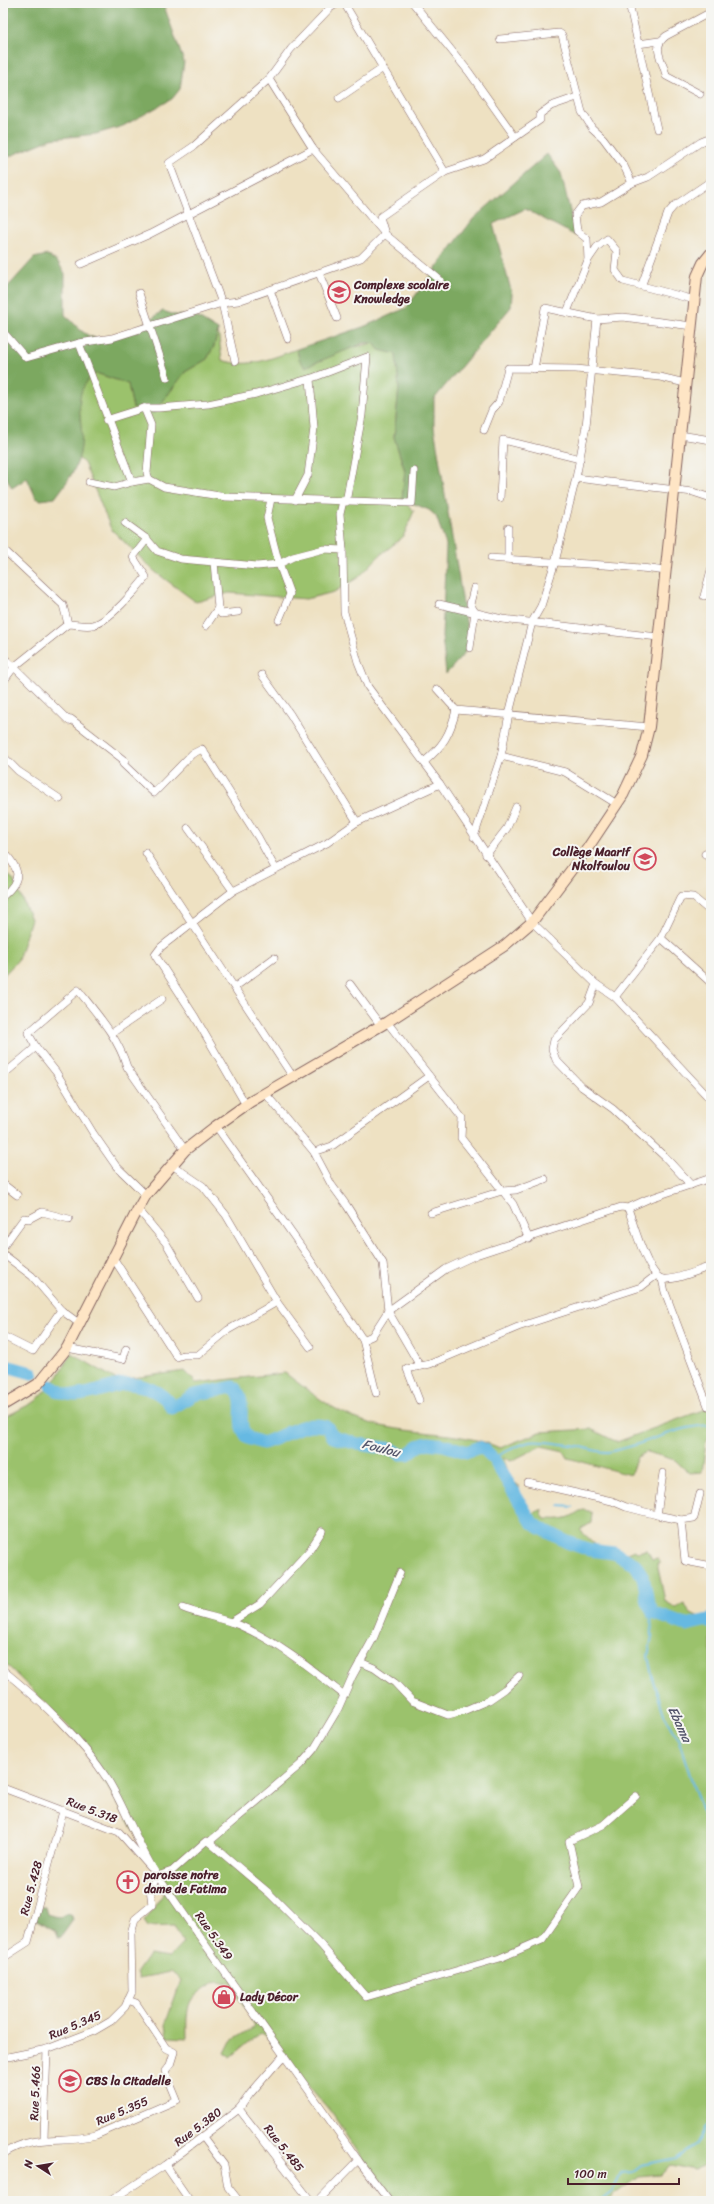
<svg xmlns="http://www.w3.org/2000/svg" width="714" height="2204" font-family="Sriracha,sans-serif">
	<rect width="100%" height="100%" fill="#f6f6f2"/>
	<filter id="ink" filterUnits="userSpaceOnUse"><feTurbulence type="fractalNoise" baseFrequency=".025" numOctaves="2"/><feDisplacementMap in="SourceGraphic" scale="8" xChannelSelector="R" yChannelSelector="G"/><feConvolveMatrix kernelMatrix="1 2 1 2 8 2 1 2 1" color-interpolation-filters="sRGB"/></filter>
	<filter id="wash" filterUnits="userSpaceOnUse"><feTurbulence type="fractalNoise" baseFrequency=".012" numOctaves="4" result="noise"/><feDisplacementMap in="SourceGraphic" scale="16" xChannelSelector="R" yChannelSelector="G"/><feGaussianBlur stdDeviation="0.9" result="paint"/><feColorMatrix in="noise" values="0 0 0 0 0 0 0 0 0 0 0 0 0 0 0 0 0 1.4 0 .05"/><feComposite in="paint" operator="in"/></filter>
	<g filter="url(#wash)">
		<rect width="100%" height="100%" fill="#eee1c2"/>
		<g fill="#9bc26c" stroke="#72704c">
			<path d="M218 330 222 360C249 369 272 358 297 349L299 359 374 343 380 350 396 354 399 388 394 437 405 471 402 499 414 511 403 537 379 556 359 577 334 592 306 599 229 593 196 602 154 571 111 529 84 463 78 458C84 437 72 396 86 380 88 378 93 375 96 373L128 384 133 408 154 413 185 372 207 359 214 346Z"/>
			<path d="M3 871 13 879 31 919 18 960 3 976Z"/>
			<path d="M71 1353 117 1380 185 1371 196 1383 285 1373C309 1391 334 1412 363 1421 408 1436 457 1429 500 1448L540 1432 591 1429 617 1442 711 1407V1437L706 1442 702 1472 689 1473 675 1460 647 1452 637 1457 630 1475 568 1458 564 1451 541 1446 511 1461 503 1457 511 1480 518 1485V1496L531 1514 543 1509 542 1515 545 1519C552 1519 559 1520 566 1518 577 1516 580 1505 592 1513L591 1523 580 1530 601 1550 628 1553 635 1550 637 1552 647 1550 652 1559 658 1558 660 1562 657 1563 665 1601 676 1608 684 1604 691 1613 701 1618 711 1615V2161L696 2170 670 2165 661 2175 638 2177 611 2197 609 2201H391L331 2112 266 2036 260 2033 230 2058 225 2053 231 2041 255 2026 230 1983 217 1981C187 1998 186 2004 187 2038L167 2037 165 2025 181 1980 171 1972 139 1978 137 1972 149 1955 169 1958 183 1943 174 1926 148 1927 144 1921 164 1893 166 1885 77 1735 3 1661V1418L36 1401 58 1377Z"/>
		</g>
		<g fill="#7ca860" stroke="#636446">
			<path d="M3 3H163L184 62 180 89 172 99 123 126 96 134 51 139 3 159Z"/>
			<path d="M547 154 561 173 576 236 525 209 493 224 512 294 511 307 434 399V427L469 640 464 654 446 674 442 636 446 545 436 516 429 510 402 499 405 471 394 437 399 388 396 354 379 350 374 343H364L305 367 299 359 297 349 363 327 406 308 473 219Z"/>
			<path d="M47 255 58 262 65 274V315C72 320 76 327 83 332 108 351 142 324 163 311L175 315 195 316 218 330 214 346 207 359 185 372 154 413 133 408 128 384 96 373C68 394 85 417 81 447 79 467 67 482 55 498L41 500 36 498 27 478 12 488 5 475 3 474V292L34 258Z"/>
			<path d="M42 1907H46L48 1914C57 1918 60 1917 69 1914L72 1916 73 1920 61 1937 59 1938 56 1931 35 1919 38 1909Z"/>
		</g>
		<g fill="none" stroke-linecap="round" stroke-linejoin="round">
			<g stroke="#66b9e2" stroke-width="2">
				<path d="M493 1458C504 1453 517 1445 529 1442 536 1440 569 1445 578 1446 587 1448 599 1453 608 1452 644 1446 674 1426 711 1425"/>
				<path d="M559 1506 573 1507"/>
				<path d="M653 1613 651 1616 652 1636 648 1656 653 1681 664 1714 678 1738 711 1840"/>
				<path d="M600 2201 612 2192 621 2173 632 2172 641 2165 676 2158 696 2144 705 2128 711 2123"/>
			</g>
			<g stroke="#66b9e2" stroke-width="13">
				<path d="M3 1367H10L32 1373"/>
				<path d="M51 1386C73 1404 96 1390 119 1385 137 1381 164 1391 172 1408L194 1395 233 1387C246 1397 239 1412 242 1427 243 1431 246 1435 248 1438L263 1443C285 1437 302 1419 327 1427L333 1437 358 1444 392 1449 400 1454H408L418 1446 428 1443 444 1445 467 1452 479 1447 485 1450 493 1458 533 1524 567 1542 590 1550 614 1553 635 1564 643 1577 648 1602 653 1613 686 1625 708 1620 711 1623"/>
			</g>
		</g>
	</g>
	<g filter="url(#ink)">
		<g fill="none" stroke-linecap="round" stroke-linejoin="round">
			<g stroke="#836360" stroke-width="8">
				<g id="street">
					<path d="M344 3 445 172"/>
					<path d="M413 3 469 72 515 137"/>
					<path d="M629 3 657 129"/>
					<path d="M500 39 559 33 562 35 582 112 592 128 603 138 624 166 632 183"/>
					<path d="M638 44 659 41"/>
					<path d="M269 79 313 149 385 234 440 280"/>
					<path d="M700 94 666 76C664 61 650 48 666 36L711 12"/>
					<path d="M339 98 383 68"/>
					<path d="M81 264 150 234 313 149"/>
					<path d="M319 273 337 318"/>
					<path d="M642 284 668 213 674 206 711 181"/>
					<path d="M270 290 288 339"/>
					<path d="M139 293 167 378"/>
					<path d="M695 300 623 281 615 270 617 251 607 239 597 247 588 260 587 239 577 231 575 215 582 206 601 202 632 183 648 177 701 142 711 138"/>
					<path d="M567 312 588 260"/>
					<path d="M6 335 26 358 79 343 112 338 222 303 238 301 361 258 385 234 380 217 445 172 484 159 540 120V114L551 106 577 97"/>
					<path d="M79 343 132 482 149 479"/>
					<path d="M235 361 222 303 169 163 194 146 269 79 291 49 330 8 338 3"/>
					<path d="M534 369 545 308 597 319 623 317 692 326"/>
					<path d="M144 408 151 425 147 473 149 479 164 487 226 497 412 503 414 471"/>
					<path d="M106 420 144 408H159L208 404 256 394 315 377 367 357 362 415 346 502"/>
					<path d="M484 430 492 410 499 402 508 368 576 369 660 377 685 383"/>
					<path d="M680 435 711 440"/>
					<path d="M576 478 693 492 711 498"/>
					<path d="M89 482 114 487 132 482"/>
					<path d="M500 498 503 440 580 459"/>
					<path d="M271 499 267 518 279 564 290 594 279 620"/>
					<path d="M295 500 308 475 314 428 310 379"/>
					<path d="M343 501 340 514 343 550"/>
					<path d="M147 539 157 551 181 559 257 566 279 564 293 557 324 549 343 550 344 612 358 662 368 687 440 784 532 922 596 984 615 997 711 1100"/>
					<path d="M3 549 63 605 68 624"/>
					<path d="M491 558C549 563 608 563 666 571"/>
					<path d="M508 559V528"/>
					<path d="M704 596 711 570"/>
					<path d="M439 604 502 619 658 637"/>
					<path d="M218 608 221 614 238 612"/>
					<path d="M206 626 218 608 214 562"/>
					<path d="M470 648 475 612 470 604 474 588"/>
					<path d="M3 657 14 667 68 624C76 624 86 627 93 625 109 621 136 590 146 577L133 557 147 539 125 523"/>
					<path d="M262 675 290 714 357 822"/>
					<path d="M3 682 14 667 69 721 71 719 125 761 123 764 154 793 192 754 202 749 258 837 275 868"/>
					<path d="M437 689 456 710 649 727"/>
					<path d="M3 756 18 771 60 799"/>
					<path d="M501 756 565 772 617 804"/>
					<path d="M424 762C443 746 450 735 456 710"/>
					<path d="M188 828 233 891"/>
					<path d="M474 837 501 756 509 714 532 622 541 606 555 562 576 478 586 426 597 319"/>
					<path d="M3 851C20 869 23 879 3 896"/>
					<path d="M146 853 293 1077"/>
					<path d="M705 854 711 860"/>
					<path d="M486 855 507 828 516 807"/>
					<path d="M661 938 711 983"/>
					<path d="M350 984 381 1026"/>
					<path d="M596 984 589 1003 554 1040 552 1049 556 1060 582 1087 613 1109 665 1157 691 1185"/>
					<path d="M235 987 274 958"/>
					<path d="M615 997 661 938 681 896 693 897 711 912"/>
					<path d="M387 1022 462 1118 461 1138 513 1204 529 1239"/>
					<path d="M112 1033 162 999"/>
					<path d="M3 1075 36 1047"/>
					<path d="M265 1093 314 1152 331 1184 347 1206 383 1263 388 1311 420 1366"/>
					<path d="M246 1105 195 1017 155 955 161 947 233 891 327 843 357 822 440 784"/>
					<path d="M216 1126 305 1252 363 1340 376 1393"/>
					<path d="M3 1139 5 1137"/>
					<path d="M314 1152 332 1146 429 1076"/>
					<path d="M172 1165 203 1186 226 1215 277 1302 310 1347"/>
					<path d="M711 1178 648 1199 628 1208C633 1223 648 1277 663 1279 674 1281 699 1270 711 1266"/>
					<path d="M3 1184 17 1195"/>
					<path d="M146 1195 116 1166 93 1133 56 1072 36 1047 28 1033 78 990C97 1014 118 1037 127 1067L185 1150"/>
					<path d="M138 1209 166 1243 198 1298"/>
					<path d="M431 1213 502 1191 516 1190 545 1179"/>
					<path d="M3 1247 24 1218 29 1219 42 1212 69 1219"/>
					<path d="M3 1254 32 1276 61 1310 80 1324"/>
					<path d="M112 1256 177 1357 183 1355H198L228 1330 277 1302"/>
					<path d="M662 1279 665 1292 708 1406"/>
					<path d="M3 1336 33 1351 61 1310"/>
					<path d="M363 1340 372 1336 388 1311 446 1269 476 1255 621 1207 628 1208"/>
					<path d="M67 1348 123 1359 126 1349"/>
					<path d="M419 1400 407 1369 430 1364 518 1327 641 1287 655 1276"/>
					<path d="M527 1482 612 1501 626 1507 657 1515 681 1520 694 1518 700 1494"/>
					<path d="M657 1515 663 1473"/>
					<path d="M681 1520 685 1561 711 1566"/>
					<path d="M183 1608C201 1615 221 1618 239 1625 278 1642 311 1669 344 1695"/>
					<path d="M231 1622 260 1604 309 1551 322 1531"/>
					<path d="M360 1662 374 1668 395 1683 412 1701 448 1715 463 1711 489 1700 505 1689 519 1676"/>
					<path d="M3 1670C42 1702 80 1737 108 1780 127 1811 138 1847 159 1878 224 1973 292 2066 358 2160L389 2201"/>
					<path d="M3 1788 119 1832 151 1868"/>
					<path d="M209 1842 269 1893 321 1945 366 1997 500 1958 542 1940 579 1887 569 1841 603 1825 636 1796"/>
					<path d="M158 1876 172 1871 206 1841 209 1842 300 1765 314 1749 338 1709 352 1677 374 1637 400 1573"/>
					<path d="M3 1958 28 1942 63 1811"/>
					<path d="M3 2058 47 2049 94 2031 111 2021 125 2007 132 1992 131 1933 135 1919 152 1905 150 1888 158 1876"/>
					<path d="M239 2109 311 2201"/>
					<path d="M203 2137 224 2165 228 2187 239 2201"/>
					<path d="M44 2138 47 2049"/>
					<path d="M3 2154C36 2132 62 2144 96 2135L177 2100 165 2071 170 2065 174 2052 166 2048 136 2003 128 2000"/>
					<path d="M165 2165 190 2201"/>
					<path d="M110 2201 165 2165 239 2109 250 2094 284 2055"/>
					<path d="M318 2201 358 2160"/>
				</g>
			</g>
			<g stroke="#836360" stroke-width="12">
				<path id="secondary" d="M3 1405 38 1384 67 1348 138 1209 146 1195 185 1150 216 1126 250 1102 387 1022 504 946 532 922 587 849 623 795 642 755 649 727 697 276 703 263 711 253"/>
			</g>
			<use href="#street" stroke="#fff" stroke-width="7"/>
			<use href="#secondary" stroke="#fee5c5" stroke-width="10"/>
		</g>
	</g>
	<defs>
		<g id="school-ring" transform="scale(1.15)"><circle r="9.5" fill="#f6f6f2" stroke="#d1495b" stroke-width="1.5"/><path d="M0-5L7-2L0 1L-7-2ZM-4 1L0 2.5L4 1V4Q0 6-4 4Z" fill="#d1495b"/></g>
		<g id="university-ring" transform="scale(1.15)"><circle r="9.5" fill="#f6f6f2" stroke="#d1495b" stroke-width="1.5"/><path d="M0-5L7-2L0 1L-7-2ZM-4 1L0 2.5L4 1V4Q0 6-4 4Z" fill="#d1495b"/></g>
		<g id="church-ring" transform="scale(1.15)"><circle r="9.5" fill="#f6f6f2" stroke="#d1495b" stroke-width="1.5"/><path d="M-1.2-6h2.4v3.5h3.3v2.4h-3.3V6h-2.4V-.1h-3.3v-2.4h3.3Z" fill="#d1495b"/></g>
		<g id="shop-ring" transform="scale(1.15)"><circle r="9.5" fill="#f6f6f2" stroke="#d1495b" stroke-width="1.5"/><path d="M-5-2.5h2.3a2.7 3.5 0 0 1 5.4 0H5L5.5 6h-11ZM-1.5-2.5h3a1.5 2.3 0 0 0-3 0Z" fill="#d1495b"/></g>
	</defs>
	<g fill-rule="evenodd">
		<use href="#school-ring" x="339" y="292"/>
		<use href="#university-ring" x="645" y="859"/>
		<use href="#church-ring" x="128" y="1882"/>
		<use href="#shop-ring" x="224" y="1997"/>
		<use href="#school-ring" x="70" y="2081"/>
	</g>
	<g text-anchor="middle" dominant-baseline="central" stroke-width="4" stroke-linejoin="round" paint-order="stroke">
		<g font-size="12" font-weight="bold" fill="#4a1f2b" stroke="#f6f6f2" text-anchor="start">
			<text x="354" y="285">Complexe scolaire<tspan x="354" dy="14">Knowledge</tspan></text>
			<text x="630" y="852" text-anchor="end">Collège Maarif<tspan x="630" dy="14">Nkolfoulou</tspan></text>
			<text x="144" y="1875">paroisse notre<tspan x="144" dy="14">dame de Fatima</tspan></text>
			<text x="240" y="1997">Lady Décor</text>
			<text x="86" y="2081">CBS la Citadelle</text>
		</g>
		<g font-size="12" fill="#4a1f2b" stroke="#f6f6f2">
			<text transform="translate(92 1810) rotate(21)">Rue 5.318</text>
			<text transform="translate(31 1888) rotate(-75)">Rue 5.428</text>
			<text transform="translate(214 1936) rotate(55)">Rue 5.349</text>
			<text transform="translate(75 2025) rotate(-23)">Rue 5.345</text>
			<text transform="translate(35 2093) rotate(-88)">Rue 5.466</text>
			<text transform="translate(122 2111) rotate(-23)">Rue 5.355</text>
			<text transform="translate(198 2127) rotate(-37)">Rue 5.380</text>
			<text transform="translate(284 2148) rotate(52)">Rue 5.485</text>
		</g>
		<g font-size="13" font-style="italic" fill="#54556b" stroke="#f6f6f2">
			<text transform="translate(381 1448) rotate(14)">Foulou</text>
			<text transform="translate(680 1724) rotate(65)">Ebama</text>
		</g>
	</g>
	<rect width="714" height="2204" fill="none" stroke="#f6f6f2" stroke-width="16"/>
	<g transform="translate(38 2166) rotate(282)" stroke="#f6f6f2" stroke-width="3" paint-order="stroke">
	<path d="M0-3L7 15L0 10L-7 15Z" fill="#4a1f2b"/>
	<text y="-6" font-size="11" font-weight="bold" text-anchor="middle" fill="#4a1f2b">N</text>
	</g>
	<path d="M568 2178v6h111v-6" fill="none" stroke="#4a1f2b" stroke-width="2"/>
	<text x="574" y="2178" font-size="12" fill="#4a1f2b" stroke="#f6f6f2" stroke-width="3" paint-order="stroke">100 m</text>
</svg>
